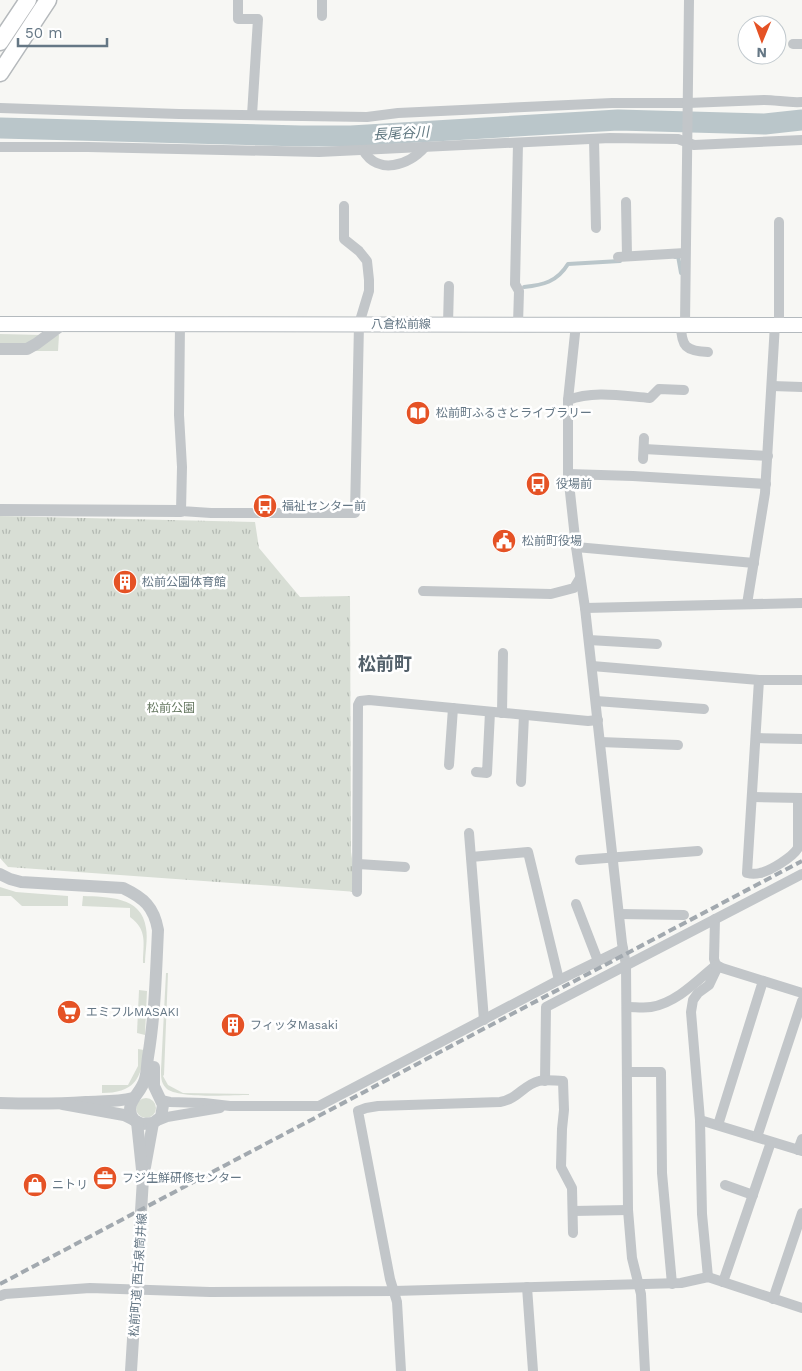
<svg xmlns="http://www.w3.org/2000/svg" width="802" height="1371" font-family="'Work Sans','Noto Sans JP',sans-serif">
	<defs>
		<pattern id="park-tufts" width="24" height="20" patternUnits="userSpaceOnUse" patternTransform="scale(1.25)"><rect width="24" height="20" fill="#d8ded5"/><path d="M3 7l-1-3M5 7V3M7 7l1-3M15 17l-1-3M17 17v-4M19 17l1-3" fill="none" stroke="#b3b9b2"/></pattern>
	</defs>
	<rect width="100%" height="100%" fill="#f7f7f4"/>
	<g fill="#d8ded5">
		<path d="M0 334 43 335 29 346 0 345Z"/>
		<path d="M53 335H59L58 351H29Z"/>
		<path d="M0 887 16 892 68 896V906H22L11 896H0Z"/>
		<path d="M83 896C107 897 142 896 146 928 148 939 145 952 145 963H143C143 944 148 930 130 917V908L82 906Z"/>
		<path d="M166 973H168L164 1075 163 1076 168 1085 183 1093 249 1094V1095C233 1095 176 1099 166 1088 161 1083 161 1077 161 1070Z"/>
		<path d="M139 990 147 991 145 1035 137 1033Z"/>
		<path d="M138 1049 144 1050C142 1080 133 1093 102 1093V1085H128L138 1066Z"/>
		<circle cx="146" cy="1108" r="10"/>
	</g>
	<path fill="url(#park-tufts)" d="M0 516 255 522 259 548 300 597 350 596 351 852 357 892 8 867 0 858Z"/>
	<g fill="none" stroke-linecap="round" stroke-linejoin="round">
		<g stroke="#bac6ca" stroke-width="4">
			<path d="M675 257 678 256 681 273"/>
			<path d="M524 287C543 285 557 282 568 264L620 261"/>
		</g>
		<path stroke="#bac6ca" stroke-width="21" d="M0 128 301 136H351L618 120 765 124 802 120"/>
		<g stroke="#b4babe" stroke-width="16">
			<path id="secondary" d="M0 324 802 325"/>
		</g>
		<g stroke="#b5b9bc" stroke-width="19">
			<g id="trunk">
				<path d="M0 42 28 0"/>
				<path d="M0 73 48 0"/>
			</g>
		</g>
		<g stroke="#c2c6c9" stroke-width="10">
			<path d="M238 0V19H258L252 115"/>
			<path d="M322 16V0"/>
			<path d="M793 44H802"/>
			<path d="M0 108 179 114 367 117 398 113 612 103H688L764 100C777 100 788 103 802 102"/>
			<path d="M594 139 596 228"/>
			<path d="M518 143 515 284 519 291 518 324"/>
			<path d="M0 147H88L319 152 610 138 678 139 694 145 802 140"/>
			<path d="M363 150C378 176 409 165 425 147"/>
			<path d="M626 202 627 256"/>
			<path d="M779 222V324"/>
			<path d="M618 257 685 253"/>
			<path d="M180 324 179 415 182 467 181 511 211 513H355L359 324 369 291V280L367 261 359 251 344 239V206"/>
			<path d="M448 324 449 286"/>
			<path d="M576 324 568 400V474L576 547 585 608 622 943 626 965 628 1210 632 1258 641 1294 645 1371"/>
			<path d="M681 324C681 347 686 351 708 352"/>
			<path d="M685 324 689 0"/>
			<path d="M772 386 802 387"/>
			<path d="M568 400C593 390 624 396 650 398L659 389 684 390"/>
			<path d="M644 449 768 456"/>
			<path d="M643 459 644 438"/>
			<path d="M568 474 633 476 766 484"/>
			<path d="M576 547 754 563"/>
			<path d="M423 591 551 594 574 588 580 578"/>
			<path d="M747 604 765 493 775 324"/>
			<path d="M585 608 802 603"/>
			<path d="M589 640 657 644"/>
			<path d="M592 666 759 680H802"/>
			<path d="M759 680 747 873C751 874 756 874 760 873 770 871 793 857 798 848V798"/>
			<path d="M596 701 704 709"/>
			<path d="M502 713 503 653"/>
			<path d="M756 738 802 739"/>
			<path d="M600 742 678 745"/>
			<path d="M449 765 453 708"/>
			<path d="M476 772 487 773 490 712"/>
			<path d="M521 782 524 715"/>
			<path d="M752 797 802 798"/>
			<path d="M469 833 484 1020"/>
			<path d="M471 857 528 852 559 980"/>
			<path d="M580 860 698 851"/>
			<path d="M358 864 405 867"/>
			<path d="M357 892 358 705 360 701 369 700 588 721 598 720"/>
			<path d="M576 904 598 961"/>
			<path d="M619 914 684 915"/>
			<path d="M715 919 714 959 716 965 722 968 802 993"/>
			<path d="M628 1007C635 1007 644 1008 651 1007 676 1003 697 981 716 965"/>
			<path d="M628 1072H661L662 1173 672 1284"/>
			<path d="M545 1081 546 1007 802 874"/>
			<path d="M161 1100 170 1102 204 1103 230 1106H319L559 980 623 949"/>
			<path d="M700 1120 802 1151"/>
			<path d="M157 1121 167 1117 220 1108"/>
			<path d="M718 1125 763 981"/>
			<path d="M757 1137 802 1001"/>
			<path d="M798 1150 802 1139"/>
			<path d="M725 1185 753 1195"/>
			<path d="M573 1211 628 1210"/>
			<path d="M708 1277 702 1214 700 1120 691 1012 693 1000 698 993 709 985 718 966"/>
			<path d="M723 1282 771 1142"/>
			<path d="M527 1287 533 1371"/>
			<path d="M0 1296 5 1294 90 1288 210 1292 394 1291 681 1283 708 1277 802 1308"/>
			<path d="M773 1299 802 1213"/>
			<path d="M401 1371 397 1302 390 1279 358 1111 366 1108 378 1106 500 1102C518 1099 523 1085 539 1081 546 1079 555 1081 563 1081L564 1110 562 1129 561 1167 572 1188 573 1233"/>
		</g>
		<g stroke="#c2c6c9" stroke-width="12">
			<path d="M0 349H27L36 344 63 324"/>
			<path d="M0 510 181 511"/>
			<path d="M0 874 10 879 21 882 123 888C144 898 154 907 158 930 156 972 155 1015 148 1057 147 1064 147 1072 145 1079 141 1095 122 1103 134 1120"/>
			<path d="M0 1103C30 1104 57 1104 86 1102 102 1101 117 1102 133 1098"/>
			<path d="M63 1104 124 1115 142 1124 153 1123 161 1117 163 1105 154 1086V1067"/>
			<path d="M145 1167 153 1123"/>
			<path d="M131 1371 143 1179 137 1122"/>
		</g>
		<use href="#secondary" stroke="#fff" stroke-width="14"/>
		<use href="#trunk" stroke="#fff" stroke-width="16"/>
		<path stroke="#a2a9af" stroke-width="4" stroke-dasharray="8 4" stroke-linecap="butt" d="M0 1284 802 861"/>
	</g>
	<defs>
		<g id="library-disc" transform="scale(1.25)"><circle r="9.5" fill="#e55225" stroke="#fff"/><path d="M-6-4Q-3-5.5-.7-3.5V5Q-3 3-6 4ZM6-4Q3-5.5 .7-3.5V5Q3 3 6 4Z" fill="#fff"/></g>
		<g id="bus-disc" transform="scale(1.25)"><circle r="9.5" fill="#e55225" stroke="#fff"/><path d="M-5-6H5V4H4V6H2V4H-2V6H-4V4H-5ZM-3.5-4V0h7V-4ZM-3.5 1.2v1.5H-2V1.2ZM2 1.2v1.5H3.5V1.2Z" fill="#fff"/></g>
		<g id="civic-disc" transform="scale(1.25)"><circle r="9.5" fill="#e55225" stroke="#fff"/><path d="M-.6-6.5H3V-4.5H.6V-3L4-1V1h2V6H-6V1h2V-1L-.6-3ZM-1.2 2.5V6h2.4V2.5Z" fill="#fff"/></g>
		<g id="building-disc" transform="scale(1.25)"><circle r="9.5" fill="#e55225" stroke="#fff"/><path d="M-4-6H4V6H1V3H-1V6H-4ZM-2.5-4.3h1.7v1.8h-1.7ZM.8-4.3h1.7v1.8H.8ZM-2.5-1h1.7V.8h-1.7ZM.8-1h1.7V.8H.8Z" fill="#fff"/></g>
		<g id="supermarket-disc" transform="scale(1.25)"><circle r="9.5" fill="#e55225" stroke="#fff"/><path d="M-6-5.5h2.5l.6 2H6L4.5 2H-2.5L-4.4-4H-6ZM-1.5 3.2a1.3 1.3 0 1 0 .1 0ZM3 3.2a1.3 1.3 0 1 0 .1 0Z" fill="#fff"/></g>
		<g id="office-disc" transform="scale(1.25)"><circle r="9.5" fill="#e55225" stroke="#fff"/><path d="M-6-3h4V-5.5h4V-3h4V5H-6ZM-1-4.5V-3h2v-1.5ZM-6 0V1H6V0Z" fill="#fff"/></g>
		<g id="shop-disc" transform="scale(1.25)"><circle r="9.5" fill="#e55225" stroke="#fff"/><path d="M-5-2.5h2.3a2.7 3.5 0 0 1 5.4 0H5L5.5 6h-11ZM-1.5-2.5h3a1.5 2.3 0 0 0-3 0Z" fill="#fff"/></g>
	</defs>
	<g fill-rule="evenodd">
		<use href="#library-disc" x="418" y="413"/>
		<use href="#bus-disc" x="538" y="484"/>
		<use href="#bus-disc" x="265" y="506"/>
		<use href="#civic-disc" x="504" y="541"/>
		<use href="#building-disc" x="125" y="582"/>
		<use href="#supermarket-disc" x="69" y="1012"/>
		<use href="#building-disc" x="233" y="1025"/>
		<use href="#office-disc" x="105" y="1178"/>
		<use href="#shop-disc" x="35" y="1185"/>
	</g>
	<g text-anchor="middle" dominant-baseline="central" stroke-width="5" stroke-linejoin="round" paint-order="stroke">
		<g font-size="12" fill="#657785" stroke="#fff">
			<text x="401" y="324">八倉松前線</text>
			<text transform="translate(138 1275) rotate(-86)">松前町道 西古泉筒井線</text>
		</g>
		<g font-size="12" fill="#657785" stroke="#fff" text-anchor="start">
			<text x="436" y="413">松前町ふるさとライブラリー</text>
			<text x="556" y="484">役場前</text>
			<text x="282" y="506">福祉センター前</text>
			<text x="522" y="541">松前町役場</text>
			<text x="142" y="582">松前公園体育館</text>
			<text x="86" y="1012">エミフルMASAKI</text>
			<text x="250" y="1025">フィッタMasaki</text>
			<text x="122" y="1178">フジ生鮮研修センター</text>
			<text x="52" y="1185">ニトリ</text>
		</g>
		<g font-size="12" fill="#657760" stroke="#fff">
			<text x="171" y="708">松前公園</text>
		</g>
		<g font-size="14" font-style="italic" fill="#617881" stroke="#fff">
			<text transform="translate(401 133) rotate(-3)">長尾谷川</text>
		</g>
		<g font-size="18" font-weight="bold" fill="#53606a" stroke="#fff">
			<text x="385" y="663">松前町</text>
		</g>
	</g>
	<g transform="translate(762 40) rotate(181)"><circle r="24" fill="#ffffff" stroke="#c1c9ce"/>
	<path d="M0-4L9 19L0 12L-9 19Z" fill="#e55225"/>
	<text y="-8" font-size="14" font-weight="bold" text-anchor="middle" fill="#657785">N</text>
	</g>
	<path d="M18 38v8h89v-8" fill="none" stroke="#657785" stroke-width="2.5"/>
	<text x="25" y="38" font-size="15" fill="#657785" stroke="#ffffff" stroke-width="4" paint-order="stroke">50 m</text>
</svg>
